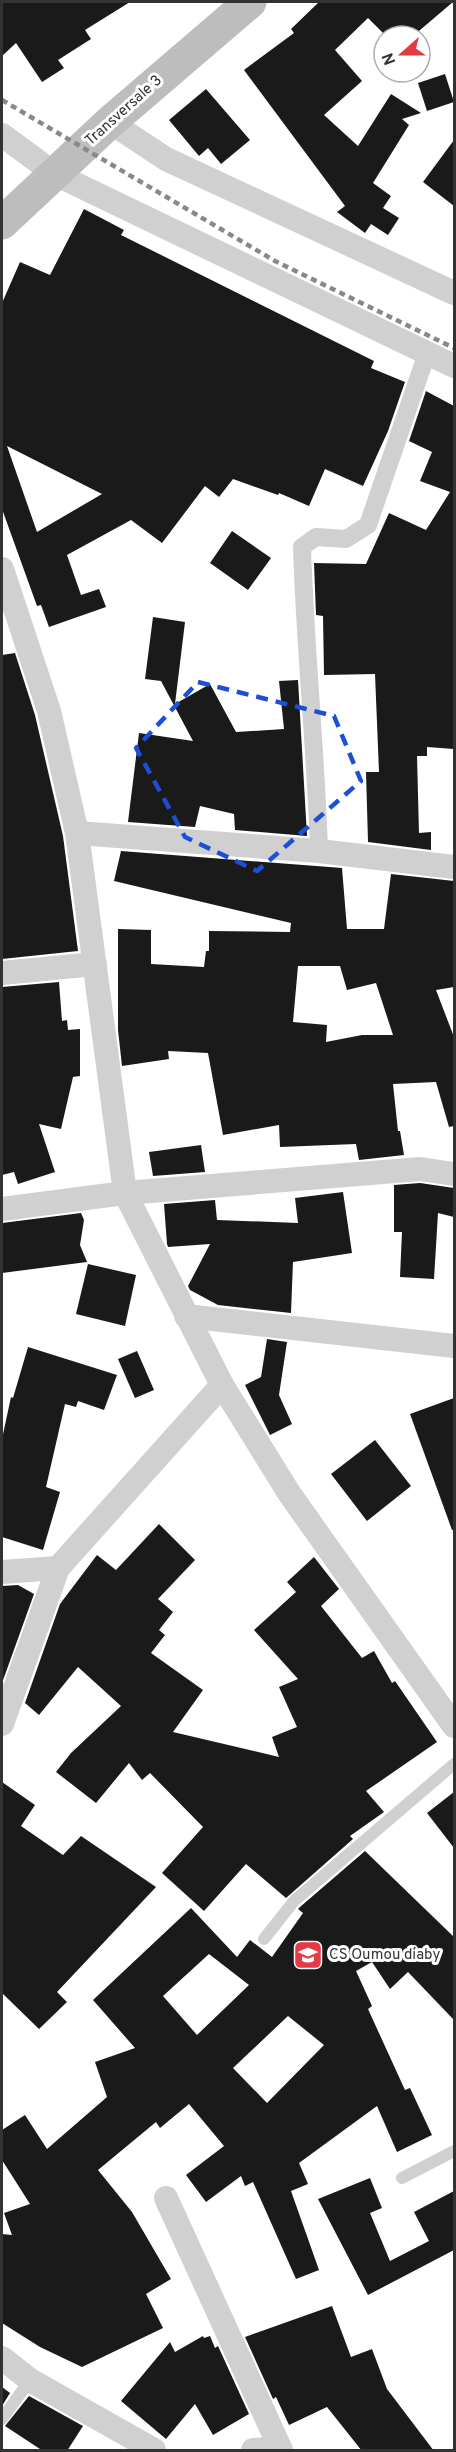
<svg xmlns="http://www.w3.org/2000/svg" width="456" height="2452" font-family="Overpass,sans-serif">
	<rect width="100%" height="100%" fill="#fff"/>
	<g fill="#1a1a1a" fill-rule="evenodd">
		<path d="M2 2H130L85 30 91 39 58 60 64 68 42 82 16 43 2 56Z"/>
		<path d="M319 2H453L413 36H386L368 18 335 50 362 81 324 115 358 146 391 94 421 113 402 119 409 125 373 183 391 196 383 208 399 218 388 235 371 224 365 233 337 212 345 206 244 70 294 33 291 29Z"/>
		<path d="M445 74 454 102 427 111 418 83Z"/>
		<path d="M206 89 250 140 221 164 208 148 199 156 169 120Z"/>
		<path d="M454 140V206L423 182Z"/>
		<path d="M84 209 124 230 121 235 374 361 371 368 405 382 388 431 363 486 325 469 309 506 279 493 278 495 233 479 219 497 205 486 162 543 131 520 67 555 81 595 99 589 106 607 49 627 41 605 37 606 2 509V303L20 262 50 275ZM7 446 102 494 37 532Z"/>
		<path d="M426 391 454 406V749L427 747V756H417L419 833 431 832V850L368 842 366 772H379L375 674 324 675 323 616 316 615 314 563 366 564 389 513 426 530 450 492 420 481 432 452 409 441Z"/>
		<path d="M232 531 271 558 248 590 210 563Z"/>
		<path d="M153 617 185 622 175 704 210 684 236 732 284 729 279 681 298 680 307 836 235 830 234 814 200 806 195 827 128 822 139 733 193 741 161 681 145 679Z"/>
		<path d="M15 653 35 715 63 836 78 951 2 959V655Z"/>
		<path d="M121 851 342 868 347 929H384L391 874 454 881V987L436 990 454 1037V1126L449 1127 436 1082 393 1084 398 1131H400L404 1155 359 1160 356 1144 280 1147 279 1125 223 1135 208 1053 168 1051 169 1059 122 1066 118 1030V929L151 930V964L204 967 206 951H209V931L290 932 291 923 114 881ZM298 966H340L347 990 376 983 393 1035H362L326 1042 327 1025 293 1022Z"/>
		<path d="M59 982 62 1021 67 1020 68 1030 80 1029V1076L73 1077 61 1129 39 1124 55 1172 18 1184 14 1172 2 1175V987Z"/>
		<path d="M201 1145 205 1172 153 1176 149 1152Z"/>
		<path d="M420 1183 454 1188V1217L438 1213 434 1279 400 1277 402 1232H394V1185Z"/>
		<path d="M343 1192 352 1253 293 1262 291 1313 218 1305 190 1290 188 1286 210 1244 168 1247 167 1244 164 1204 215 1200 217 1220 298 1223 295 1198Z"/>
		<path d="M81 1213 84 1220 80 1245 87 1262 2 1273V1223Z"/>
		<path d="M88 1264 136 1275 125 1326 76 1314Z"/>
		<path d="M267 1339 287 1342 279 1395 292 1424 270 1435 245 1385 261 1377Z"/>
		<path d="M28 1347 117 1375 104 1410 78 1401 76 1407 65 1404 46 1487 60 1492 43 1550 2 1537V1439L11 1397 13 1398Z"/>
		<path d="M137 1351 154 1390 135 1398 118 1359Z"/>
		<path d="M454 1398V1530H452L410 1414Z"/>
		<path d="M375 1440 411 1486 367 1521 331 1474Z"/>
		<path d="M159 1524 195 1560 158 1599 173 1612 159 1630 165 1635 151 1653 203 1690 173 1732 279 1757 272 1737 297 1727 279 1687 298 1679 254 1630 296 1592 287 1582 314 1557 339 1589 321 1606 362 1658 374 1651 392 1683 395 1681 437 1742 366 1791 384 1812 350 1836 353 1839 286 1898 246 1864 204 1911 162 1873 203 1827 150 1773 142 1780 129 1763 96 1803 56 1772 71 1753 121 1706 78 1667 39 1715 25 1703 60 1604 97 1555 116 1570Z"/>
		<path d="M18 1585 34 1594 2 1683V1586Z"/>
		<path d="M2 1782 35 1805 21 1826 63 1855 81 1836 156 1887 57 1992 67 2002 39 2029 2 1993Z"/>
		<path d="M454 1792V1848L427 1813Z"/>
		<path d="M365 1851 454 1937V2020L408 1972 390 1989 372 1962 356 1971 372 2006 368 2009 405 2090 410 2088 432 2135 397 2152 377 2106 299 2163 308 2184 291 2191 319 2270 296 2279 253 2182 245 2186 241 2176 206 2202 186 2175 224 2146 189 2104 160 2128 156 2122 98 2170 132 2212 171 2279 146 2294 163 2328 82 2367 40 2347 2 2323V2234L12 2235 4 2213 30 2204 2 2160V2130L25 2115 47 2149 107 2097 95 2062 135 2048 93 2000 191 1908 237 1957 250 1940 272 1957 303 1913 298 1909 300 1907ZM209 1954 249 1985 197 2035 163 1996ZM288 2016 324 2045 267 2103 233 2068Z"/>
		<path d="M370 2178 382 2208 370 2213 390 2261 429 2241 414 2212 454 2191V2250L368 2295 318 2199Z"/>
		<path d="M332 2306 351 2357 372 2349 387 2389 434 2451H362L327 2407 289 2425 276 2397 273 2399 245 2337Z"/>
		<path d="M203 2336 204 2338 210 2336 215 2348 218 2346 249 2414 213 2435 195 2404 166 2439 121 2401 170 2342 175 2352Z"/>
		<path d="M2 2387 10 2393 2 2406Z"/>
		<path d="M29 2396 83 2426 67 2451H43L5 2426Z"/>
	</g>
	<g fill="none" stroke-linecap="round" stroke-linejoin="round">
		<g stroke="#d0d0d0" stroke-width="12">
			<path d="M264 1939 294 1901 454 1764"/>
			<path d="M402 2178 454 2151"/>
			<path d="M2 2419 30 2380"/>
		</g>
		<path stroke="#d0d0d0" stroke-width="18" d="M319 851C316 750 305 649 302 547L316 537 346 539 368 525 427 353"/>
		<g stroke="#d0d0d0" stroke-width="24">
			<path d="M110 122 166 159 454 293"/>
			<path d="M2 135 55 174 454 366"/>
			<path d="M2 569 49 711 77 833 125 1193 222 1385 289 1493 454 1726"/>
			<path d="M77 833 319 851 454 867"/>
			<path d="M2 973 95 964"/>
			<path d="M2 1209 125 1193 420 1169 454 1174"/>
			<path d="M186 1316 454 1346"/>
			<path d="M2 1572 58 1568"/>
			<path d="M2 1724 58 1568 222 1385"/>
			<path d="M166 2198 281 2450"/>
			<path d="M2 2358 30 2380 154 2450"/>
			<path d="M253 2450 279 2448"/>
		</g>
		<path stroke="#bdbdbd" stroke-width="33" d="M2 223 110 122 250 2"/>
		<path stroke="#888" stroke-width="4.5" stroke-dasharray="6 4.5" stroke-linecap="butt" d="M2 100 275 261 454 348"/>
	</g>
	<path fill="none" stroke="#1d4ed8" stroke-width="4.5" stroke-dasharray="12 8" stroke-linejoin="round" d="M198 682 334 716 361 781 257 871 185 837 136 748Z"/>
	<defs>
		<g id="school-square" transform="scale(1.5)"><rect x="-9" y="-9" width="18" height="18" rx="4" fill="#e63946" stroke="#fff"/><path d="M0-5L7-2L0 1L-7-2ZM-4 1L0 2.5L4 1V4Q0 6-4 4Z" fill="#fff"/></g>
	</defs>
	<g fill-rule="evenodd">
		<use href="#school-square" x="308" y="1955"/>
	</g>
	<g text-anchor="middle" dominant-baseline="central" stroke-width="6" stroke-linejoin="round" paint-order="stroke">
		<g font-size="15" fill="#333" stroke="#fff">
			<text transform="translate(124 111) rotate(-42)">Transversale 3</text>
		</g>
		<g font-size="15" fill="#333" stroke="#fff" text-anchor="start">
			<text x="329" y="1955">CS Oumou diaby</text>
		</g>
	</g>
	<rect width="456" height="2452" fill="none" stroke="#333333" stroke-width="6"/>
	<g transform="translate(402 54) rotate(249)"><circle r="28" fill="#ffffff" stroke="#adadad" stroke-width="1.5"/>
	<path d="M0-4.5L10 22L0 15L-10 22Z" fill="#e63946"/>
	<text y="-9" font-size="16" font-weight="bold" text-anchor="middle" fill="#333333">N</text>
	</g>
</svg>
